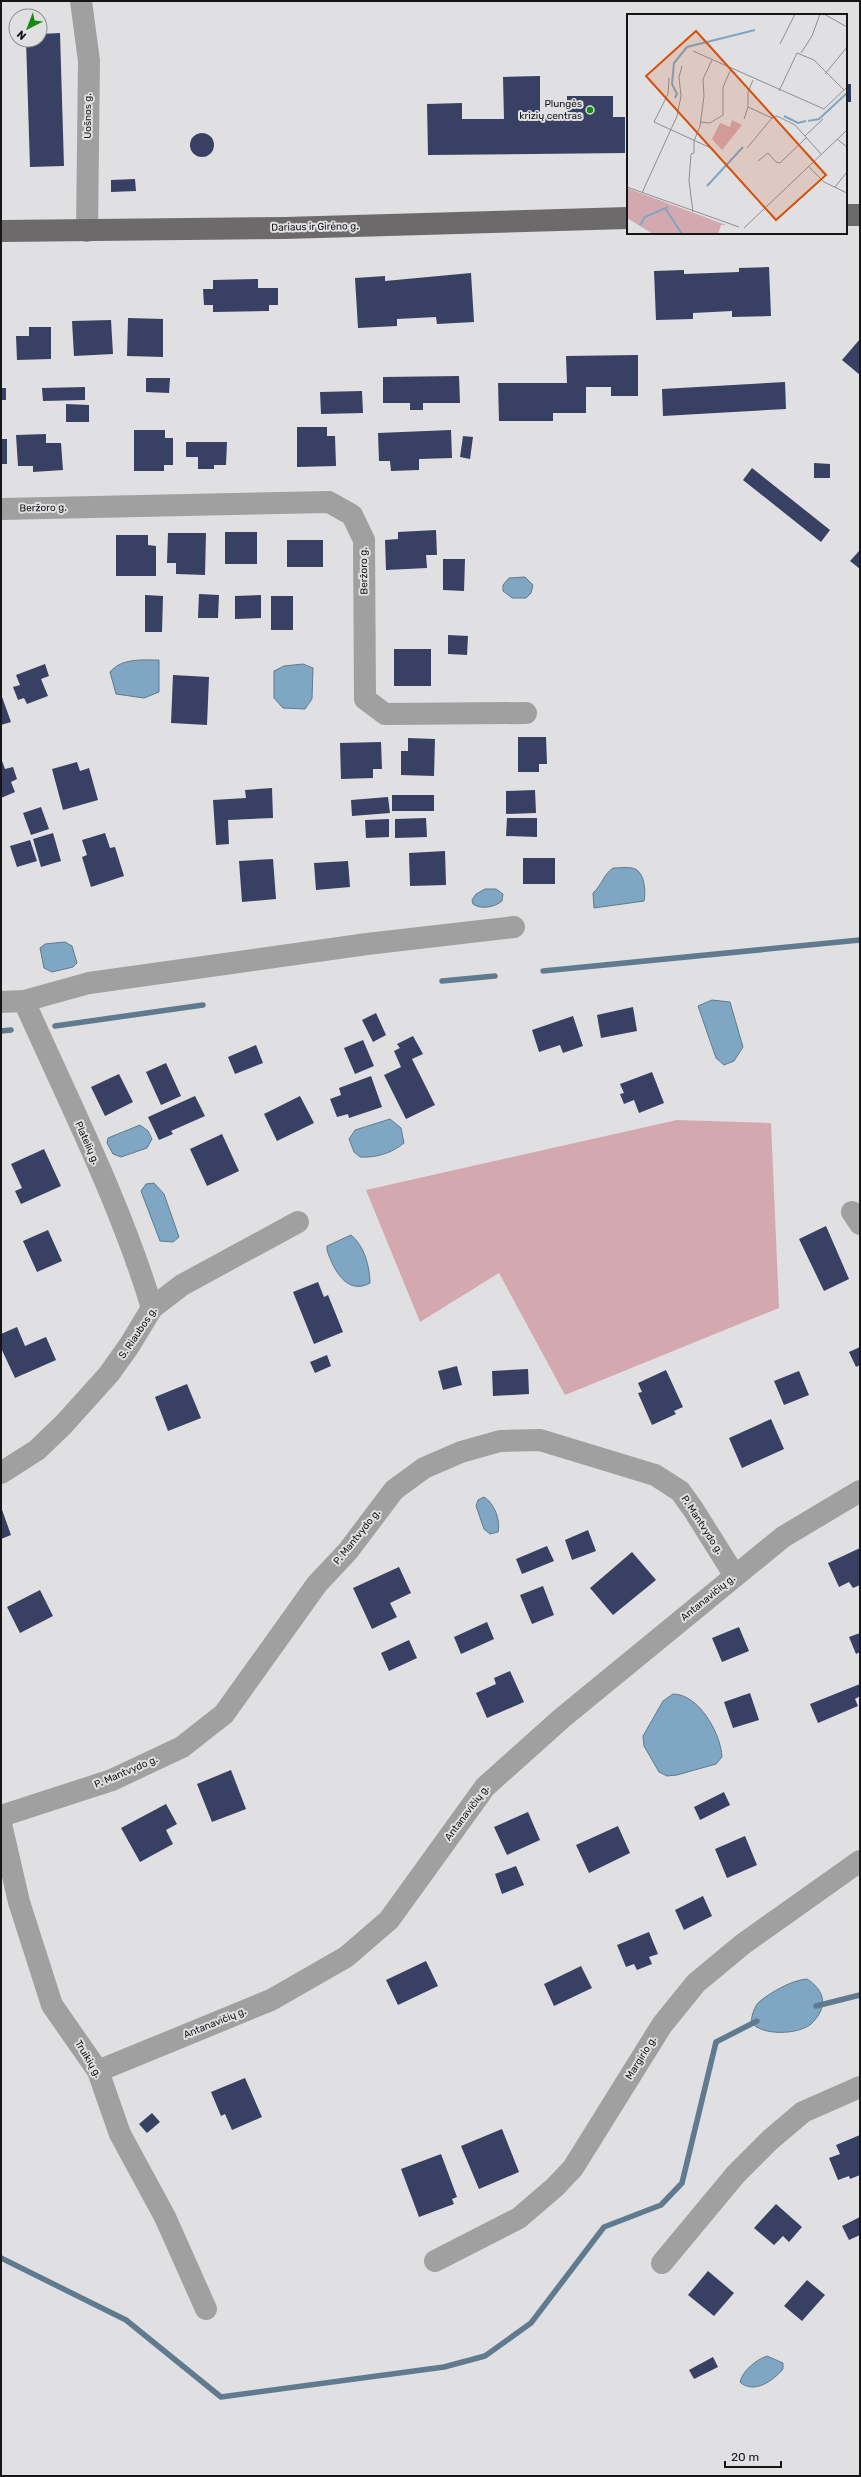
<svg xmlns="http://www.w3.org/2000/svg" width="861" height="2477" font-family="Rubik,sans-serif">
	<rect width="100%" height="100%" fill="#e0dfe2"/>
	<path fill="#d4a8af" d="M677 1120 771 1123 779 1308 565 1395 499 1273 420 1322 366 1190Z"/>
	<g fill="#7fa6c2" stroke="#607b8f">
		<path d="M525 577 533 585 531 593 526 598H512L503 591V585L509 578Z"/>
		<path d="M159 660V692L144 698 116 694 110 672C122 658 141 660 159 660Z"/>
		<path d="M303 664 313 668 312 699 305 709 283 708 274 698V671L284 666Z"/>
		<path d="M613 868C619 868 626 867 632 868 645 870 646 892 644 901L594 908 593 893C602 885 603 875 613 868Z"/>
		<path d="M485 889H496L503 894 502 901C495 907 481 910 473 904L472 900 476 894Z"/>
		<path d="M65 942 72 946 77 963 73 967 52 972 44 968 40 948 45 944Z"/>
		<path d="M712 1000 730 1002 743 1047 734 1061 724 1065 716 1058 698 1006Z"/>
		<path d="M390 1119 401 1128 404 1143C392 1153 376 1158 360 1157L354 1152 349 1139 355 1130Z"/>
		<path d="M140 1125 148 1131 152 1139 147 1148 121 1157 113 1154 107 1143 108 1138Z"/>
		<path d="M154 1183 164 1194 179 1237 173 1242 160 1241 141 1191 146 1184Z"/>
		<path d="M351 1235C364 1245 370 1267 370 1283 347 1296 333 1269 327 1250V1246Z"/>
		<path d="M484 1497C494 1503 501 1520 498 1532L490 1534 484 1529 476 1506 478 1500Z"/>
		<path d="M673 1694C699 1694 721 1734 722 1757L716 1764 677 1775 667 1776 659 1772 644 1746 643 1736 663 1701Z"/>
		<path d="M807 1979C826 1991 828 2008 811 2024 798 2035 761 2036 751 2022 752 2015 754 2007 759 2002 771 1992 792 1980 807 1979Z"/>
		<path d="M767 2356 783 2363V2369C774 2380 754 2395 740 2382 743 2370 756 2360 767 2356Z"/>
	</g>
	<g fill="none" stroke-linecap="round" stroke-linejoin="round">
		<g stroke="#607b8f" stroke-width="5.5">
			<path d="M543 971 860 940"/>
			<path d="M442 981 495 976"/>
			<path d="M55 1026 203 1005"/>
			<path d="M1 1031 11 1030"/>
			<path d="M816 2006 860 1995"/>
			<path d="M1 2258 126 2320 221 2397 444 2367 485 2356 531 2323 604 2227 661 2205 682 2183 716 2042 757 2021"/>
		</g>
	</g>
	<g fill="#384163">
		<path d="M60 33 64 166 30 167 26 40H40V34Z"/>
		<path d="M540 76V118L567 117V96H613V117H625V153L428 155 427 104 462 103V119H504L503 77Z"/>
		<rect x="846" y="84" width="5" height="18"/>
		<circle cx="202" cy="145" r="12"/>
		<path d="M135 179 136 191 111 192V180Z"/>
		<path d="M769 267 771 316 732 317V311L693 313V319L656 320 654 271 684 270V274L739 272V268Z"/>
		<path d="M471 273 474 322 437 324 436 317 397 319V326L358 328 355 278 385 276V281Z"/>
		<path d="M258 279V288H278V305H269V311L213 312V305H204L203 289H213V280Z"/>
		<path d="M128 318 163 319V357L127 356Z"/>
		<path d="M111 320 113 354 74 356 72 321Z"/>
		<path d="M29 327H51V359L17 360 16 336H29Z"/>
		<path d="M860 339V375L842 360Z"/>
		<path d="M638 355V396H611V387H586V413H553V421H499L498 383H567L566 356Z"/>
		<path d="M459 376 460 403H423V410H410V403H383V377Z"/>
		<path d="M146 378H170L169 393 146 392Z"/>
		<path d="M785 382 786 409 663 416 662 389Z"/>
		<path d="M85 387V400L43 401 42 388Z"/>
		<rect x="1" y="388" width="5" height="12"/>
		<path d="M362 391 363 413 321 414 320 392Z"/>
		<path d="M66 404 89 405V422H66Z"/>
		<path d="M297 427H327V436H335L336 466 297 467Z"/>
		<path d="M134 430H165V438H173V465H164V471H134Z"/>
		<path d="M451 430 452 458 419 459V470L391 471 390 461H379L378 433Z"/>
		<path d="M46 434V443H61L63 470 33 472V466H18L16 435Z"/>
		<path d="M463 436 473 437 470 459 460 457Z"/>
		<rect x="1" y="439" width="6" height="25"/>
		<path d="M186 442H227L226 465H214V469H198V457H186Z"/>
		<path d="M814 463 830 464V478H814Z"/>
		<path d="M752 468 830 530 821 542 743 480Z"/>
		<path d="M436 530 437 555H426L427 568 386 570 385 540 398 539V532Z"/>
		<rect x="225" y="532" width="32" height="32"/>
		<path d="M168 533H206L205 575 176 574V563H167Z"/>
		<path d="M116 535H148V545L156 546V576H116Z"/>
		<rect x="287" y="540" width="36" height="27"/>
		<path d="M860 550V569L850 561Z"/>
		<path d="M443 559H465L464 591 443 590Z"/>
		<path d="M199 594 219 595 218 618H198Z"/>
		<path d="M145 595 163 596 162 632H145Z"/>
		<path d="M261 595V618L235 619V596Z"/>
		<rect x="271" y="596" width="22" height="34"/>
		<path d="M448 635 468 636 467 655 448 654Z"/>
		<rect x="394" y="649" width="37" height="37"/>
		<path d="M45 664 49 676 41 679 48 696 27 704 24 698 18 700 13 687 20 685 16 675Z"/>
		<path d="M173 675 209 677 207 725 171 723Z"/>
		<path d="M1 694 11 722 1 725Z"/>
		<path d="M518 737H546L547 764H539V772H518Z"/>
		<path d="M408 738 435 739 434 776 401 775V751H408Z"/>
		<path d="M381 742 382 769H373V778L341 779 340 743Z"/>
		<path d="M1 758 5 769 13 767 17 779 11 782 15 792 1 798Z"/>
		<path d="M77 762 80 771 89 768 98 800 63 810 52 769Z"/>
		<path d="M272 788 273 818 228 820 229 844 216 845 213 800 246 798 245 790Z"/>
		<path d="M535 790 536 813 506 814V791Z"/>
		<rect x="392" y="795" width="42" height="16"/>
		<path d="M388 797 390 813 352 816 351 800Z"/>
		<path d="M41 807 49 829 31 835 23 813Z"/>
		<path d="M426 818 427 837 395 838V819Z"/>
		<path d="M507 818H537V837L506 836Z"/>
		<path d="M389 819V837L366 838 365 820Z"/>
		<path d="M53 833 61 861 41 867 33 839Z"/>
		<path d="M105 833 110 848 115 847 124 876 91 887 82 857 87 855 82 840Z"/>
		<path d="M30 840 37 861 17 867 10 846Z"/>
		<path d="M445 851 446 885 410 886 409 853Z"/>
		<rect x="523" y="858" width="32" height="26"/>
		<path d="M273 859 276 899 242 902 239 861Z"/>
		<path d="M348 861 350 887 316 890 314 863Z"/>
		<path d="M633 1007 637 1031 601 1038 597 1015Z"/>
		<path d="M376 1013 386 1035 373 1042 362 1020Z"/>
		<path d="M573 1016 583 1046 563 1053 560 1045 539 1052 532 1030Z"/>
		<path d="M413 1036 423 1054 412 1059 435 1105 406 1119 384 1075 401 1067 394 1051 400 1048 397 1044Z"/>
		<path d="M363 1040 374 1066 355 1074 344 1048Z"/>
		<path d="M256 1045 263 1063 235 1074 228 1057Z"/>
		<path d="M166 1063 181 1096 161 1105 146 1072Z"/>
		<path d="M652 1072 664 1103 639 1113 634 1100 624 1104 620 1094 624 1093 620 1084Z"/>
		<path d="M119 1074 133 1102 105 1116 91 1087Z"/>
		<path d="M371 1076 382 1107 349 1118 348 1114 337 1117 330 1099 341 1095 339 1088Z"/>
		<path d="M195 1096 205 1116 171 1131 173 1134 159 1140 148 1117Z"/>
		<path d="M300 1096 314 1123 277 1141 264 1114Z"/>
		<path d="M222 1134 239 1171 207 1186 190 1149Z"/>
		<path d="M44 1149 61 1186 21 1204 15 1191 22 1188 11 1164Z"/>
		<path d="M826 1226 849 1279 824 1291 799 1239Z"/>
		<path d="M48 1230 62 1261 37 1272 23 1241Z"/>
		<path d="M318 1282 324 1297 328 1295 343 1332 314 1344 293 1292Z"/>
		<path d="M17 1327 25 1346 46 1337 56 1360 15 1378 1 1348V1334Z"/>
		<path d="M860 1347V1365L856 1367 849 1352Z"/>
		<path d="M327 1355 331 1366 315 1373 310 1362Z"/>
		<path d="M457 1366 462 1385 443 1390 438 1371Z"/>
		<path d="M528 1369 529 1394 493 1396 492 1371Z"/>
		<path d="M666 1370 683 1407 674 1411 676 1414 652 1425 638 1393 642 1392 638 1383Z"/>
		<path d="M799 1371 809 1395 784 1405 774 1381Z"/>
		<path d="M187 1384 201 1418 168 1431 155 1397Z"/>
		<path d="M771 1419 784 1449 742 1468 729 1438Z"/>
		<path d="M1 1507 11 1535 1 1539Z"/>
		<path d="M588 1530 596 1551 572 1560 565 1540Z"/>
		<path d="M547 1546 554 1561 522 1574 516 1559Z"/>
		<path d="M860 1548V1585L853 1588 849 1582 839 1587 828 1563Z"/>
		<path d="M632 1552 656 1580 613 1615 590 1588Z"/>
		<path d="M399 1567 411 1593 390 1603 397 1617 372 1629 353 1588Z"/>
		<path d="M543 1586 554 1615 532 1624 520 1595Z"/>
		<path d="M40 1590 53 1616 20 1633 7 1607Z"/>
		<path d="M487 1622 494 1639 461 1654 454 1637Z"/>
		<path d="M739 1627 749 1651 722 1662 712 1638Z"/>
		<path d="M860 1633V1652L856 1654 849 1637Z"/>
		<path d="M409 1640 417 1658 389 1671 381 1653Z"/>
		<path d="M510 1671 524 1702 487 1718 476 1693 496 1684 494 1678Z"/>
		<path d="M860 1684V1696L855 1699 858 1706 818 1723 810 1704Z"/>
		<path d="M750 1693 759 1720 733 1728 724 1702Z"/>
		<path d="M231 1770 246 1809 212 1822 197 1784Z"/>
		<path d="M724 1792 730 1805 700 1820 694 1807Z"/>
		<path d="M166 1804 177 1824 166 1830 173 1844 140 1862 121 1828Z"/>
		<path d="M528 1812 540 1840 507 1855 494 1827Z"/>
		<path d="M618 1826 630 1853 589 1873 576 1845Z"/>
		<path d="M745 1836 757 1865 727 1878 715 1849Z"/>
		<path d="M516 1866 524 1885 502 1894 495 1874Z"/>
		<path d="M703 1896 712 1916 684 1930 675 1910Z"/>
		<path d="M649 1932 658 1954 649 1957 652 1964 637 1970 634 1964 626 1967 617 1945Z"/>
		<path d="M426 1961 438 1986 398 2005 386 1980Z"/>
		<path d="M581 1966 592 1988 554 2006 544 1984Z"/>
		<path d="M245 2078 262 2117 232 2130 225 2114 221 2116 211 2092Z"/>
		<path d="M152 2113 160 2122 147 2133 139 2124Z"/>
		<path d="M502 2129 519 2172 479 2189 461 2146Z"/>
		<path d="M860 2135V2175L850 2179 849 2176 838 2180 829 2158 840 2154 836 2145Z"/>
		<path d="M441 2154 457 2197 452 2199 454 2204 419 2217 401 2169Z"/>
		<path d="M776 2204 802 2227 789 2242 783 2236 774 2245 754 2228Z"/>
		<path d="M860 2217V2235L849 2240 842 2226Z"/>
		<path d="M708 2271 734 2293 714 2316 688 2295Z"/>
		<path d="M807 2280 825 2295 802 2321 784 2306Z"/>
		<path d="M713 2357 718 2367 694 2379 689 2370Z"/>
	</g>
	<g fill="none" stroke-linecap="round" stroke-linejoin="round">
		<g stroke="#a1a0a0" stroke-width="22">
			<path d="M81 1 89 61 87 231"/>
			<path d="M1 509 329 502 352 515 364 540 365 699 385 714 526 713"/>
			<path d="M24 1001 89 983 367 944 514 927"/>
			<path d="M1 1002 24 1001C69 1102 120 1202 152 1308"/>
			<path d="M852 1212 860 1224"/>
			<path d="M1 1473 37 1450 64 1424 109 1374 129 1346 152 1308 182 1285 298 1222"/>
			<path d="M1 1816 112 1780 182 1747 224 1714 317 1584 348 1551 394 1490 424 1468 461 1452 500 1441 540 1440 655 1475 680 1491 693 1509 735 1576"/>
			<path d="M1 1824 19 1902 52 2005 98 2071 120 2134 165 2217 206 2309"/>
			<path d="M98 2071 271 2000 346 1957 389 1920 485 1787 562 1718 783 1537 860 1491"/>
			<path d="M435 2261 519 2218 555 2187 573 2168 662 2025 696 1983 743 1944 860 1861"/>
			<path d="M662 2263 736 2174 770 2140 803 2112 860 2087"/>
		</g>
		<g stroke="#6d6a6c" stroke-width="22">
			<path d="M846 215H860"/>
			<path d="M1 231 285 228 628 218"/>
		</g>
	</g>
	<circle fill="#158b10" stroke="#e0dfe2" stroke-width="1.5" cx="590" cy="110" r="4"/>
	<g text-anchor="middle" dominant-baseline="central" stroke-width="4" stroke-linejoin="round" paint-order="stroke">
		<g font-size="10" fill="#161617" stroke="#e0dfe2" text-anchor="end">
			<text x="582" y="104">Plungės<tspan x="582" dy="12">krizių centras</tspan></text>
		</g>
		<g font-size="10" fill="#161617" stroke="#e0dfe2">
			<text transform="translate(88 116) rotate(-90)">Uošnos g.</text>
			<text transform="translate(315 227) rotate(-1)">Dariaus ir Girėno g.</text>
			<text transform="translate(43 508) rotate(-1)">Beržoro g.</text>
			<text transform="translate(364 571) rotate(-91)">Beržoro g.</text>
			<text transform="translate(87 1143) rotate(66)">Platelių g.</text>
			<text transform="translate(138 1333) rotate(-56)">S. Riaubos g.</text>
			<text transform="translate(702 1525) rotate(57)">P. Mantvydo g.</text>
			<text transform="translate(357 1537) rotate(-51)">P. Mantvydo g.</text>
			<text transform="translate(708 1598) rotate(-39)">Antanavičių g.</text>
			<text transform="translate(126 1772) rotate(-23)">P. Mantvydo g.</text>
			<text transform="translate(467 1813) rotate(-53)">Antanavičių g.</text>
			<text transform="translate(215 2023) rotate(-22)">Antanavičių g.</text>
			<text transform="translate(641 2058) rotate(-58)">Margirio g.</text>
			<text transform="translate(88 2059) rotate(59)">Truikių g.</text>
		</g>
	</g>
	<g transform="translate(627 14)">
		<rect width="220" height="220" fill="#e0dfe2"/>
		<path d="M105 106 115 111 95 136 85 125 93 109 103 113ZM0 174 99 211H94L91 220H26L0 204Z" fill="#d4a8af"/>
		<path fill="none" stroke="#7fa6c2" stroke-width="2" d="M48 84 50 80 45 70 47 49 60 33 128 16M157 102 171 109 179 107M181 107 192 105 220 79M80 172 116 133M38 194 55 220M13 211 18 203 41 193"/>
		<path fill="none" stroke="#8f8f91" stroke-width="1" d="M197 0 220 13M153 30 168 0M66 37 197 95 220 73M174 39 185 22 193 0M198 60 220 33M42 64 41 80 27 108 86 135M152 77 170 39 187 46 217 76M121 93 145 104 150 102 168 111 194 140M117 105 121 93V78L126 66M73 108 83 109 96 101V73L104 55M178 122 196 105M210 125 220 133M120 134 145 104M131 147 141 139 149 148 153 149 179 124M181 152 197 168 220 179M0 173 112 213M208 173 220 158M15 179 50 102 54 82 52 63 55 52M66 198 62 167 64 140 67 139V127L73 112 77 82 76 65 85 46M117 214 220 116"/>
		<path fill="#d3520d" fill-opacity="0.15" stroke="#d3520d" stroke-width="2" d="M69 17 199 161 149 206 19 62Z"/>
		<rect width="220" height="220" fill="none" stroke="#161617" stroke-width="2"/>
	</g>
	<rect width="861" height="2477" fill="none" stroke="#161617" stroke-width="4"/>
	<g transform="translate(28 28) rotate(222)"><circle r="19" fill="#e0dfe2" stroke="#8f8f91"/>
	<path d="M0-3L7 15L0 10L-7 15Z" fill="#158b10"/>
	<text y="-6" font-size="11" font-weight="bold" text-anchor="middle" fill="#161617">N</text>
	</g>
	<path d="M725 2461v6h56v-6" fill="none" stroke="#161617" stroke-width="2"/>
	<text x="731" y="2461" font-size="12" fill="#161617" stroke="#e0dfe2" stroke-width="3" paint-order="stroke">20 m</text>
</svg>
